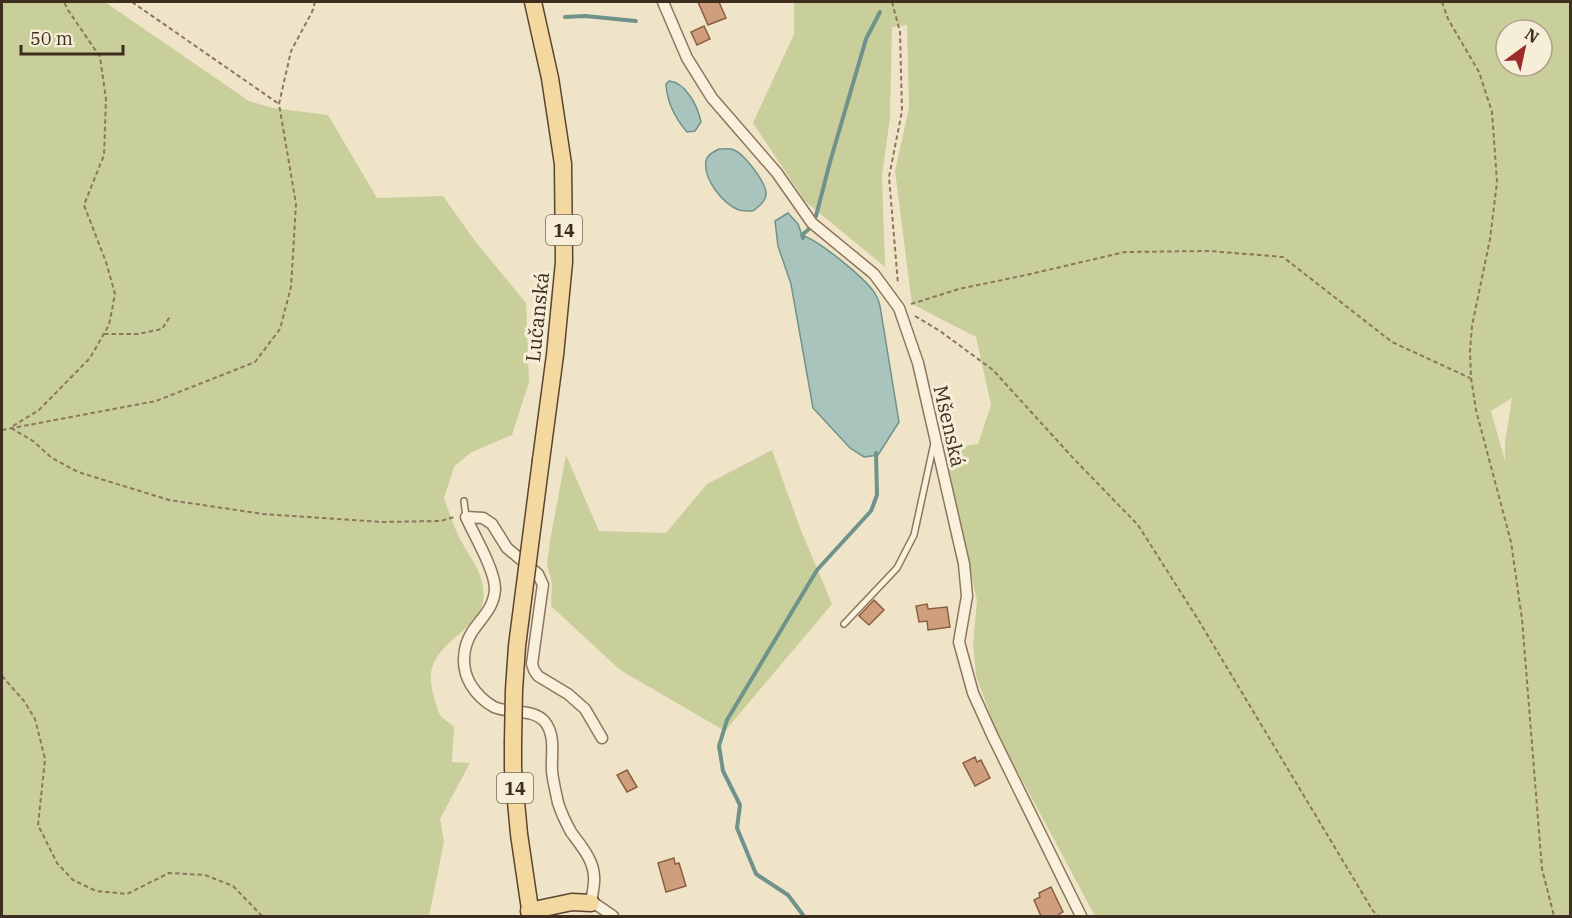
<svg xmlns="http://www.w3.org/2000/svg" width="1572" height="918" font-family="'IBM Plex Serif',serif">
	<rect width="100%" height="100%" fill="#f0e4c8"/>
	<g fill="#c9cf9b" fill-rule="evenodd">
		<path d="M2 2H105L249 101 273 108 328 115 377 198 443 196 475 241 526 303 529 382 512 435 470 453 454 467 444 498C449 511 453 525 459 537 469 557 487 576 483 601 477 636 419 644 433 693 435 699 437 709 440 715 443 719 450 723 454 727L452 762 470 763 440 819 444 842 429 916H2Z"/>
		<path d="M794 2H1570V916H1095L997 733 976 676 973 642 977 601 944 449 978 444 991 405 976 337 912 304 895 171 909 108 907 25 892 27 890 118 882 175 885 267 805 201 753 123 794 34ZM1506 30H1542V66H1506ZM1512 398 1505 442V461L1491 411Z"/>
		<path d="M772 450 800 528 832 604 725 731 620 670 551 606 552 584 547 564 550 541 566 455 599 531 666 533 707 484Z"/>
	</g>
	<g fill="#a9c4bc" stroke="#6f938a" stroke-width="1.5">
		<path d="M669 81C686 82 698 107 701 122L695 131 687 132C675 118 667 103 666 84Z"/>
		<path d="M719 149C723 149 730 148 734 150 744 154 764 180 766 192 767 201 759 206 753 211 749 211 743 211 739 210 723 204 703 179 706 161 707 155 713 152 719 149Z"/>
		<path d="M788 213 798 224 802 235C819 241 869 280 877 297 878 299 879 303 880 306L899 422 878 455 864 457 850 448 813 408 791 284 778 246 775 221Z"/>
	</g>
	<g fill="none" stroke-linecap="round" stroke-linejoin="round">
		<g stroke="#6f938a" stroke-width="4">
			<path d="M565 17 585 16 636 21"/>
			<path d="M816 216 830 162 866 39 880 12"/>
			<path d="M803 238 802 235 809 229"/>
			<path d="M803 916V915L788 895 756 874 737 828 740 805 723 771 719 746 727 720 817 570 871 511 877 495 876 453"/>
		</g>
	</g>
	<g fill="#cf9f7d" stroke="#8d5f41" stroke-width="1.5">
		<path d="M698 2H719L726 18 708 25Z"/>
		<path d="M704 26 710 39 697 45 691 32Z"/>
		<path d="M874 600 884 610 869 625 859 616Z"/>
		<path d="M927 604 928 609 947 607 950 627 928 630 927 621 919 622 916 606Z"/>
		<path d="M975 757 977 762 981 760 990 778 975 786 963 763Z"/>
		<path d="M627 770 637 787 627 792 617 775Z"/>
		<path d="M674 858 675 864 679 863 686 886 666 892 658 863Z"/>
		<path d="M1051 887 1063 912 1059 914 1060 916H1041L1034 900 1040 897 1039 893Z"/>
	</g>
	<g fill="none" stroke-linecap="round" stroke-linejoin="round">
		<g stroke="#8d765c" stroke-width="8">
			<g id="lane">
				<path d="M464 501 466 517"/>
				<path d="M844 624 897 568 914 535 934 443"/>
			</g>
		</g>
		<g stroke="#8d765c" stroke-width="13">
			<g id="street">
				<path d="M663 2 687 58 712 98 777 173 812 223 874 274 899 308 918 363 964 564 967 596 959 642 973 693 993 737 1081 916"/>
				<path d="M602 738 585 709 568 694 538 676 534 670 532 664 542 591 543 585 538 574 507 548 492 524 483 518 466 517C474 535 495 570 495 589 494 608 482 617 472 632 462 648 461 669 471 685 476 693 485 702 494 707 510 714 533 708 545 722 556 736 551 755 552 771 553 782 556 792 558 803 561 812 566 823 571 832 581 846 593 859 594 876 595 885 592 894 591 903L597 905 613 916"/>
			</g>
		</g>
		<g stroke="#5b4430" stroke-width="19">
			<g id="primary">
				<path d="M533 2 550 78 563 164 564 262 555 355 541 460"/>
				<path d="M513 742V769L519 834 531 916"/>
				<path d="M529 911 572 902 591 903"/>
			</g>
		</g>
		<g stroke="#8d765c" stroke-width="2" stroke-dasharray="4.5 3" stroke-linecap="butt">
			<path d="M132 2 279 104"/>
			<path d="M892 2 900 32 902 111 889 177 898 284"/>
			<path d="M1442 2 1448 19 1479 72 1492 112 1497 182 1490 239 1472 326 1470 351 1471 378 1476 410 1511 542 1522 619 1542 869 1554 916"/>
			<path d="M911 304 959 289 1026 275 1125 252 1210 251 1283 257 1392 342 1470 378"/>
			<path d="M915 316 940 331 993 370 1074 459 1138 525 1199 621 1373 911 1379 916"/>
			<path d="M104 334H138L162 329 171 315"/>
			<path d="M13 426 39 410 90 358 109 325 115 294 106 262 84 205 104 155 106 99 100 57 68 10 64 2"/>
			<path d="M11 428 33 441 52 458 78 472 169 500 263 514 382 522 441 521 454 517"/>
			<path d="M2 430 156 401 255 362 280 329 291 287 296 204 279 104 291 51 312 12 315 2"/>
			<path d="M2 676 24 701 35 719 45 759 38 825 57 863 73 880 96 891 127 894 169 873 205 875 233 886 262 916"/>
		</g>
		<use href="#lane" stroke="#faf1dc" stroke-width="5"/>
		<use href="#street" stroke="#faf1dc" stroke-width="10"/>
		<use href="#primary" stroke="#f3d9a0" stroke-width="16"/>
		<g stroke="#5b4430" stroke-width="19" stroke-linecap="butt">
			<path id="primary-bridge" d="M513 742 514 690 517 646 541 460"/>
		</g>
		<use href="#primary-bridge" stroke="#f3d9a0" stroke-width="16"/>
	</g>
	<g text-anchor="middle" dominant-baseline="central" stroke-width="6" stroke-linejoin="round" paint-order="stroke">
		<g fill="#f7eed8" stroke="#756857" stroke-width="1.5">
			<rect x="546" y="215" width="36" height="30" rx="4.5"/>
			<rect x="497" y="773" width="36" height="30" rx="4.5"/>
		</g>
		<g font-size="18" font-weight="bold" fill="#3d2e20">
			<text x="564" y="230">14</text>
			<text x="515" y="788">14</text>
		</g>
		<g font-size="20" fill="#3d2e20" stroke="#f7eed8">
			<text transform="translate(537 317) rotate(-84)">Lučanská</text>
			<text transform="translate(950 426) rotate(77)">Mšenská</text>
		</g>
	</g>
	<rect width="1572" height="918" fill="none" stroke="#3d2e20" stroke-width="6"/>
	<g transform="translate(1524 48) rotate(33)"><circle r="28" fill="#f7eed8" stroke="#ada18e" stroke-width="1.5"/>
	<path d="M0-4.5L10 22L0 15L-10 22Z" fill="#9e2a2b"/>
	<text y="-9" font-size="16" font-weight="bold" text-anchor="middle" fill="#3d2e20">N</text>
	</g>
	<path d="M21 45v9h102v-9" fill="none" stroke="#3d2e20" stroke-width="3"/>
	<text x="30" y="45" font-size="18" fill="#3d2e20" stroke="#f7eed8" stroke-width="4.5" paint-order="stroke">50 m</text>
</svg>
